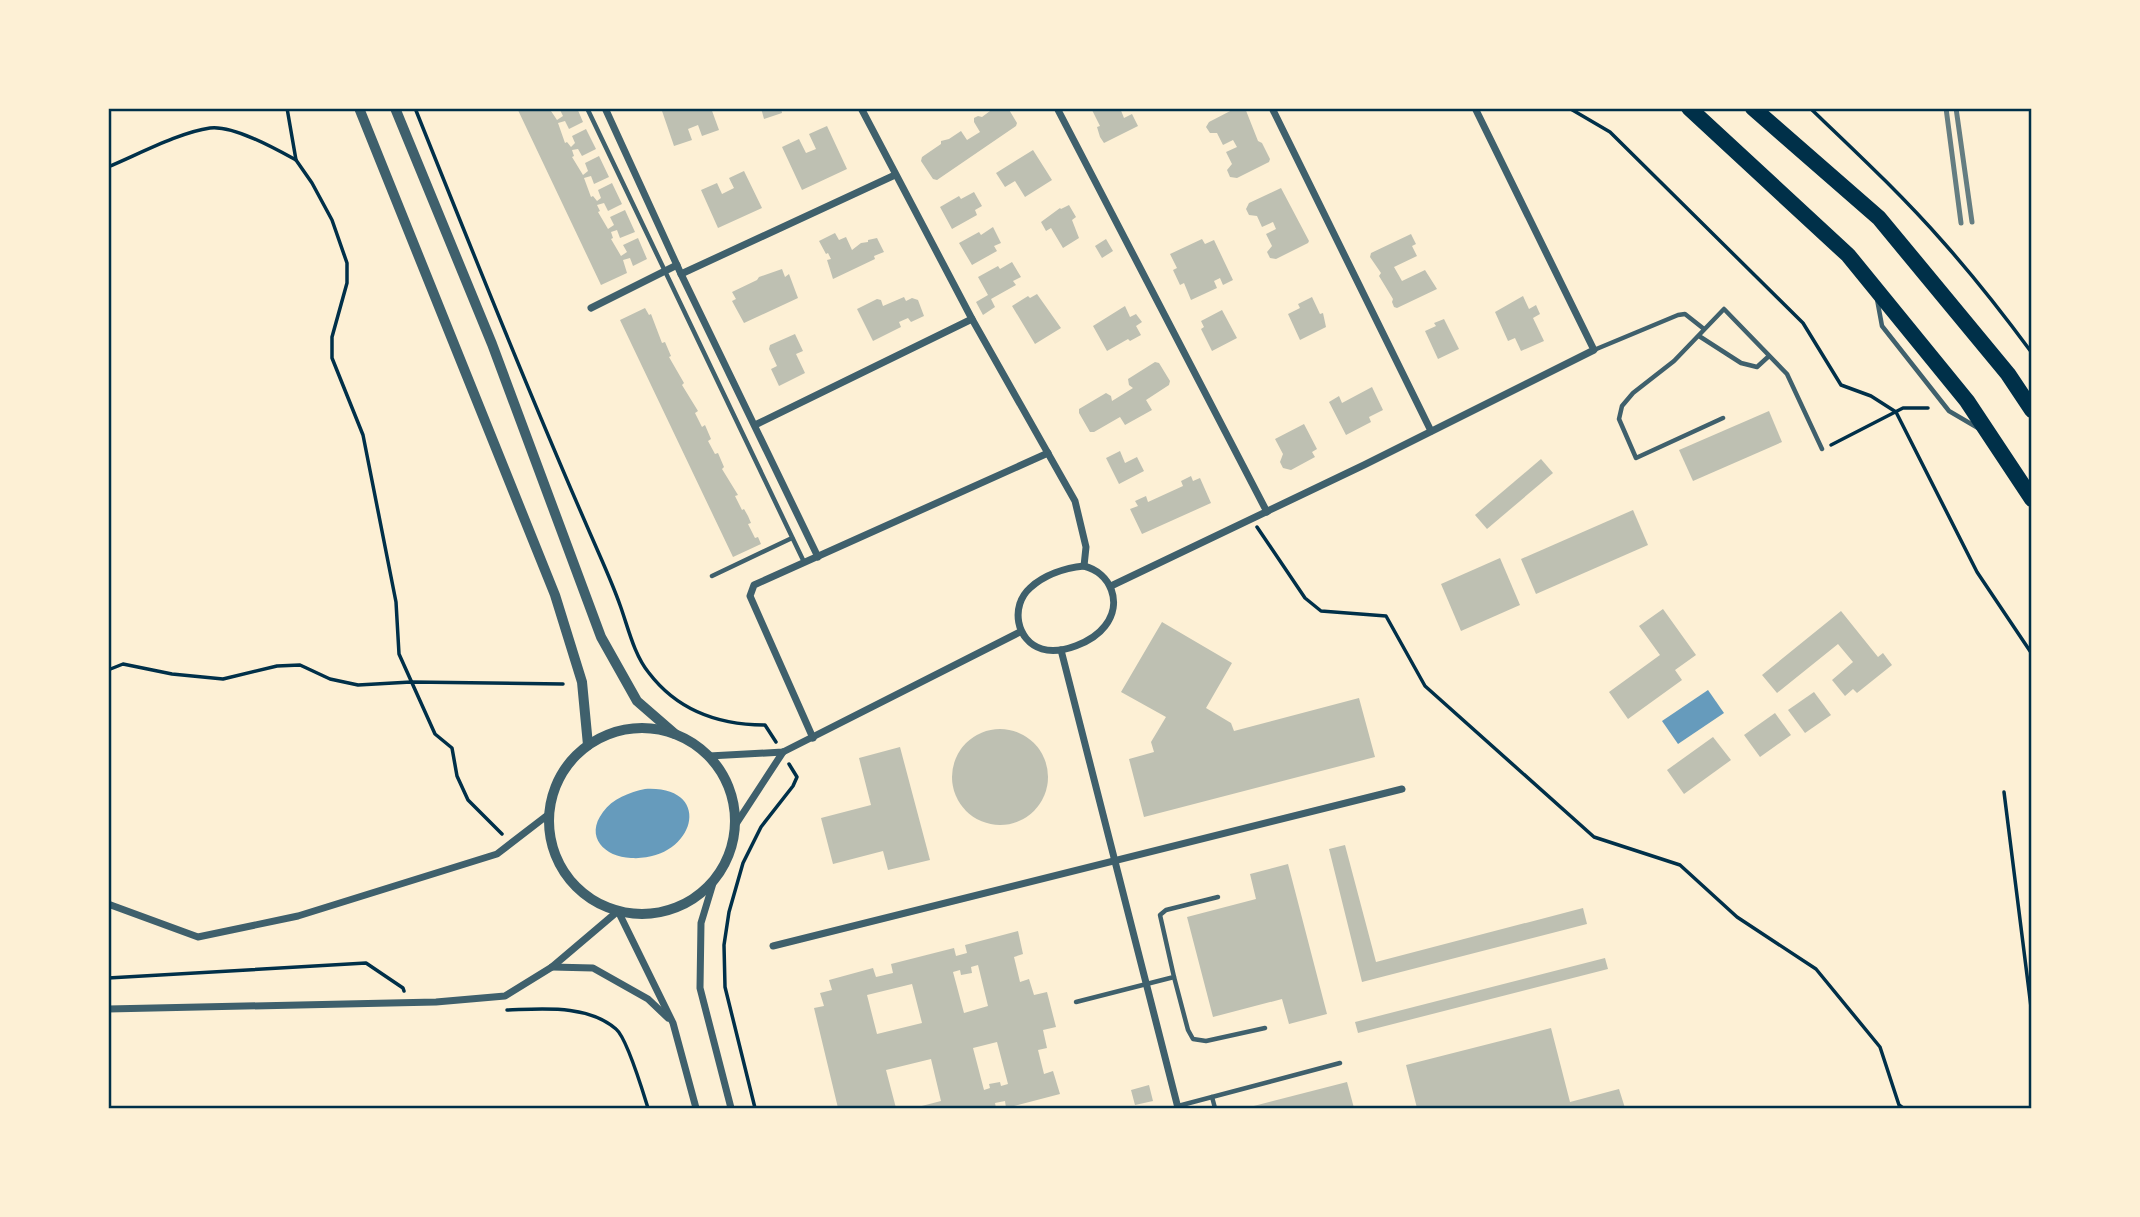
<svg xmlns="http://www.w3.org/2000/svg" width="2140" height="1217" font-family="'Noto Sans',sans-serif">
	<rect width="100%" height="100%" fill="#fdf0d5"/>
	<g fill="#669bbc">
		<path d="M1708 690 1724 713 1678 744 1662 721Z"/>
		<path d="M645 789C716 785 695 862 631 858 605 857 584 837 603 812 612 799 630 792 645 789Z"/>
	</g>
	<g fill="#bec0b2" fill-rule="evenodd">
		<path d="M517 108H549L557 120 563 116 559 108H577L583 122 569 129 565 121 558 123 565 143 567 142 571 147 575 143 572 136 586 129 596 149 582 156 578 149 572 150 574 156 572 157 583 175 588 171 585 163 599 156 609 177 594 184 591 176 584 178 591 197 593 196 597 201 601 198 598 190 612 183 622 204 608 211 604 203 597 205 600 211 598 212 608 229 614 225 610 217 625 210 635 232 620 238 617 230 611 232 613 238 611 239 621 256 627 252 623 245 638 238 647 259 633 266 630 258 623 260 627 273 601 285Z"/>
		<path d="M661 108H711L719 130 702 136 698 125 688 129 692 140 674 146Z"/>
		<path d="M761 108H781L782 113 764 119Z"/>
		<path d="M994 108H1008L1017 123 1016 126 937 180 933 179 921 161 922 157 941 144V141L949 139 961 131 967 140 980 132 974 122V118L978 116 982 117Z"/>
		<path d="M1091 108H1120L1124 118 1132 114 1138 126 1104 143 1100 137 1097 127 1100 126Z"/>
		<path d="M1236 108H1245L1258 141 1262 143 1270 159 1269 162 1237 178 1230 177 1227 170 1232 164 1226 152 1237 147 1233 140 1223 145 1217 133H1210L1206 127 1209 122Z"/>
		<path d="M827 126 847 169 802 190 782 147 799 139 806 153 816 149 809 134Z"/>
		<path d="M1033 150 1052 180 1025 197 1015 181 1005 187 996 173Z"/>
		<path d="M744 171 762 208 718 228 701 190 717 183 722 194 734 188 729 178Z"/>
		<path d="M1281 188 1309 241 1308 243 1276 259 1270 258 1267 252 1272 246 1266 234 1276 229 1273 222 1262 227 1257 216 1249 215 1246 209 1249 203Z"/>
		<path d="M974 192 982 206 975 210 977 215 952 229 940 207 959 196 961 199Z"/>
		<path d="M1069 205 1076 217 1072 220 1079 238 1063 248 1051 228 1046 231 1041 222 1060 208 1061 209Z"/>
		<path d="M993 227 1001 243 994 246 997 251 972 265 959 243 979 232 981 235Z"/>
		<path d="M835 233 839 240 846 237 852 250 861 243 868 242V240L877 238 884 252 874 256 875 259 833 279 827 260 831 259 828 253 826 254 819 241Z"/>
		<path d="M1411 234 1416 244 1412 246 1417 256 1394 267 1402 281 1425 270 1437 289 1397 308 1394 307 1392 302 1393 299 1379 276 1381 273 1370 257 1371 253Z"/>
		<path d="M1106 239 1113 251 1102 258 1095 246Z"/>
		<path d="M1202 239 1205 244 1214 240 1233 280 1223 285 1220 278 1214 281 1217 288 1191 300 1184 283 1180 285 1173 270 1177 268 1170 254Z"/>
		<path d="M1012 262 1021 277 1013 281 1016 285 991 299 995 307 983 315 976 302 988 295 978 277 998 266 1000 269Z"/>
		<path d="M782 269 785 277 789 274 798 298 744 323 732 301 736 299 732 292 757 280 759 277Z"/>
		<path d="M1037 294 1061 328 1035 344 1012 306 1028 296 1030 298Z"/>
		<path d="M1523 296 1529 309 1536 305 1540 314 1533 318 1544 341 1521 351 1515 338 1508 341 1495 312Z"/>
		<path d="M904 297 906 301 912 298 918 300 924 316 911 322 908 318 899 322 901 327 873 341 857 309 877 299 881 300 883 306Z"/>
		<path d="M1312 297 1320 314 1323 313 1326 327 1300 340 1288 314 1300 308 1298 304Z"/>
		<path d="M1125 306 1130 317 1136 314 1142 322 1136 326 1141 335 1130 341 1128 339 1107 351 1093 326Z"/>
		<path d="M645 308 649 315 651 314 662 343 665 342 671 356 669 357 684 383 682 385 698 411 695 413 702 427 705 425 711 439 708 441 715 454 718 453 724 467 722 469 738 495 735 496 742 510 744 509 748 516 751 523 748 524 755 538 758 537 761 544 733 557 620 320Z"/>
		<path d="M1222 310 1237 338 1212 351 1201 329 1204 327 1201 321Z"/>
		<path d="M1444 319 1459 349 1438 359 1425 331 1436 326 1434 323Z"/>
		<path d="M795 334 803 351 796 354 805 373 779 386 771 369 777 366 769 349 770 345Z"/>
		<path d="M1155 362 1159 363 1170 381 1169 385 1146 400 1152 410 1125 425 1120 417 1094 432H1090L1079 413V409L1106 393 1111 396 1112 401 1133 388 1129 385 1128 379Z"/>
		<path d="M1372 387 1383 410 1369 417 1371 422 1346 435 1329 402 1339 396 1342 403Z"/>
		<path d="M1769 411 1782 442 1693 481 1679 450Z"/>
		<path d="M1304 424 1317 449 1312 452 1315 457 1291 470 1283 468 1280 462 1283 454 1275 439Z"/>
		<path d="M1120 451 1125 463 1137 457 1144 471 1119 484 1106 458Z"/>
		<path d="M1541 459 1553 473 1487 529 1475 515Z"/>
		<path d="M1191 476 1193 481 1200 478 1211 503 1142 534 1130 509 1138 506 1135 501 1146 496 1148 502 1183 486 1181 481Z"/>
		<path d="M1633 510 1648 545 1536 594 1521 559Z"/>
		<path d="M1500 558 1520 605 1461 631 1441 584Z"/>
		<path d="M1663 609 1696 655 1675 670 1682 680 1628 719 1609 692 1660 655 1639 626Z"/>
		<path d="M1841 611 1878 657 1883 653 1892 665 1857 693 1853 689 1845 696 1832 680 1853 662 1838 644 1777 693 1762 675Z"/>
		<path d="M1162 622 1232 663 1206 708 1231 723 1234 731 1359 698 1375 757 1144 817 1129 759 1154 752 1151 742 1166 717 1121 692Z"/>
		<path d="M1814 692 1831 715 1805 733 1788 710Z"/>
		<path d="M1775 713 1791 735 1760 757 1744 735Z"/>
		<circle cx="1000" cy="777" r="48"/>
		<path d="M1713 737 1731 760 1684 794 1667 770Z"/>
		<path d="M900 747 930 860 888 870 883 851 833 864 821 818 871 805 859 758Z"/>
		<path d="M1345 845 1376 962 1583 908 1587 924 1362 982 1329 849Z"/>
		<path d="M1288 864 1327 1014 1289 1024 1282 999 1213 1017 1187 917 1256 899 1250 874Z"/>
		<path d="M1018 931 1023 954 1014 957 1020 982 1029 979 1034 995 1047 992 1056 1027 1043 1030 1047 1048 1038 1050 1044 1074 1053 1071 1060 1094 1006 1108 1005 1101 995 1103 996 1108H914L941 1101 931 1059 886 1070 896 1108H838L814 1008 824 1006 820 993 832 990 829 980 873 968 876 977 893 973 891 964 954 948 956 956 967 953 965 945ZM978 965 988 1006 964 1013 953 972 960 970 961 975 972 973 971 967ZM912 984 922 1023 877 1034 867 995ZM997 1042 1008 1084 1001 1086 1000 1082 989 1084 990 1088 984 1090 973 1048Z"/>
		<path d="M1605 958 1608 969 1358 1033 1355 1022Z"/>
		<path d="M1551 1028 1570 1102 1619 1089 1625 1108H1417L1406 1065Z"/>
		<path d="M1347 1082 1354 1108H1246Z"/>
		<path d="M1149 1085 1153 1101 1135 1105 1131 1090Z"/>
	</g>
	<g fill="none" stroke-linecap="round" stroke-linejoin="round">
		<g stroke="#003049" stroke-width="3.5">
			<path d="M287 108 296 160 312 183 332 220 347 263V283L332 337V358L363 435 396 602 399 654 435 734 452 748 457 776 468 800 502 834"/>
			<path d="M415 108C475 258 535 408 600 556 607 572 614 588 620 605 628 627 634 655 649 673 678 711 720 725 765 725L776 742"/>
			<path d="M1569 108 1610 132 1803 323 1841 385 1871 396 1896 412 1977 572 2032 654"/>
			<path d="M1810 108C1856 152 1902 195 1944 243 1975 278 2004 315 2032 353"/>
			<path d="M108 167C137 155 180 132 210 128 233 125 276 149 296 160"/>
			<path d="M1831 445 1903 408H1928"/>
			<path d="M1257 527 1305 598 1321 611 1386 616 1425 686 1594 837 1680 865 1737 917 1816 969 1880 1047 1899 1105 1903 1108"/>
			<path d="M108 670 123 664 172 674 223 679 277 666 300 665 330 679 358 685 411 682 563 684"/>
			<path d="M2004 792 2032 1015"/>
			<path d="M108 978 366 963 403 988 404 991"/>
			<path d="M507 1010C542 1009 587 1004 616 1029 627 1038 643 1092 648 1108"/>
			<path d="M755 1108 725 987 724 945 729 912 743 863 761 827 793 786 797 777 789 764"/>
		</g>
		<g stroke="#3f606c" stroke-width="4.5">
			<path d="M587 108 804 562"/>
			<path d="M1877 299 1882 326 1949 411 1978 428"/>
			<path d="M1699 336 1741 363 1757 367 1769 356"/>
			<path d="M1594 350 1678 315 1685 314 1704 329"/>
			<path d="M1723 418 1636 458 1619 419 1622 406 1633 393 1674 361 1724 309 1787 374 1822 449"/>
			<path d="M712 576 792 538"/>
			<path d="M1174 977 1188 1030 1193 1039 1206 1041 1265 1028"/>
			<path d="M1076 1002 1174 977 1160 915 1166 910 1218 897"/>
			<path d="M1212 1097 1215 1108"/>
			<path d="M1178 1106 1340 1063"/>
		</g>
		<g stroke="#3f606c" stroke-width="7">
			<path d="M605 108 681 274 818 557"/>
			<path d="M861 108 972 319 1075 501 1086 547 1084 566"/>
			<path d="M1057 108 1267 512"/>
			<path d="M1272 108 1431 431"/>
			<path d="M681 274 895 175"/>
			<path d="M591 308 677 265"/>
			<path d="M755 425 972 319"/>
			<path d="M1084 566C1111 573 1123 603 1105 626 1093 642 1061 655 1042 649 1016 641 1010 606 1030 588 1044 575 1065 568 1084 566Z"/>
			<path d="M1111 586 1364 465 1594 350 1475 108"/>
			<path d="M1061 650 1178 1108"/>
			<path d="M813 738 750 596 754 585 1048 453"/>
			<path d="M709 756 783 752 1020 632"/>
			<path d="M736 824 783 752"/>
			<path d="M714 880 701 923 700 988 731 1108"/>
			<path d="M108 904 198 937 298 916 497 854 549 814"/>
			<path d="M773 946 1402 789"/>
			<path d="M552 967 593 968 648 999 668 1018"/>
			<path d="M108 1009 436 1002 505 996 552 967 618 911 673 1023 696 1108"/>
		</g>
		<g stroke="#3f606c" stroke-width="10">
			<path d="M359 108 555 595 582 682 588 745"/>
			<path d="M395 108 492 344 601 637 637 701 675 734"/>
			<circle cx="642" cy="821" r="93"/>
		</g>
		<g stroke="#003049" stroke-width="16">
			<path d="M1689 108 1848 255 1967 401 2032 499"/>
			<path d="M1753 108 1879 218 2008 374 2032 410"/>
		</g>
		<g stroke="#657d81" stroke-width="5">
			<path d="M1946 108 1961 223"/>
			<path d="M1956 108 1972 222"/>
		</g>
	</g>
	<rect width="2140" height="1217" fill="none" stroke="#fdf0d5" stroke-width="220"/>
	<rect x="110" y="110" width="1920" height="997" fill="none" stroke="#003049" stroke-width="2.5"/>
</svg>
